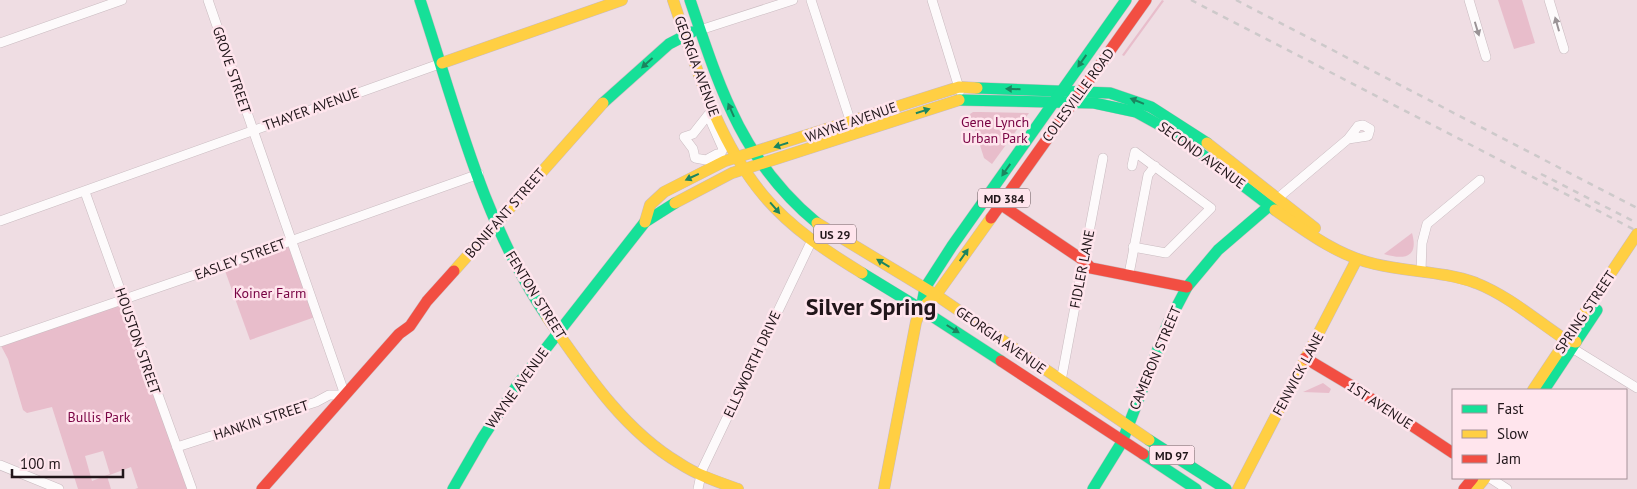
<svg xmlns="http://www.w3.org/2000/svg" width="1637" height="489" font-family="'PT Sans',sans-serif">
	<rect width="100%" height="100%" fill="#efdde3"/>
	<g fill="#e8bdcb" fill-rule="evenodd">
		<path d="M1162 0 1164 1 1124 56 1122 55Z"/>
		<path d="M1498 0H1522L1535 43 1514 49Z"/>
		<path d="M973 112H980L1029 113 992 164 984 158 970 114Z"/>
		<path d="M1412 233C1419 258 1404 260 1384 254Z"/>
		<path d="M289 246 315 317 250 340 224 268Z"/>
		<path d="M122 304 151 389 156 396 191 489H135L138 488 131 467 107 476 111 489H78L52 407 27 413 23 410 8 359 0 344ZM103 451 110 474 92 481 85 456Z"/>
		<path d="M1323 383 1331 389 1329 393 1303 392Z"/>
	</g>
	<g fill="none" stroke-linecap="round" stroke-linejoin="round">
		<g stroke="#c9bbc0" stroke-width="10">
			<g id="street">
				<path d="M811 0 852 126"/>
				<path d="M932 0 960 91"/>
				<path d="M1469 0 1486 57"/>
				<path d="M1549 0 1564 49"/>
				<path d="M700 30 793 0"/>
				<path d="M0 43 122 0"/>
				<path d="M708 115 723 149 720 155 717 154 706 160 695 158 693 149 684 137 693 134Z"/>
				<path d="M1132 166 1135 152 1211 208 1166 253 1133 247"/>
				<path d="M85 192 192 489"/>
				<path d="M1278 198 1348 139 1358 126 1363 125 1370 129 1368 136 1348 139"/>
				<path d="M0 221 442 63"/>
				<path d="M1421 271 1422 243 1427 224 1480 180"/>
				<path d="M1129 274 1148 175 1155 166"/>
				<path d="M0 342 206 271 479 174"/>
				<path d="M1572 348 1637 388"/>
				<path d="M1061 381 1103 158"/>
				<path d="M177 447 316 402 329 395H345L208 0"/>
				<path d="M0 465 59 489"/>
				<path d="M1490 478 1507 489"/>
				<path d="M698 489 702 470 812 240"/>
			</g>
		</g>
		<g stroke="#c9bbc0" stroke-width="12">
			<g id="fast">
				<path d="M420 0C456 108 482 221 547 317"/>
				<path d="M690 0C720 89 742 161 817 223"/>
				<path d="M977 88 1110 93 1151 107 1207 143"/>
				<path d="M959 100 1094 103 1136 112 1174 133 1275 210"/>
				<path d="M603 103 669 44 692 32"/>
				<path d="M862 273 921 309"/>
				<path d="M1001 361 921 309 925 288 952 246 1126 0"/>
				<path d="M1544 390 1597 310"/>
				<path d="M1149 440 1226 489"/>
				<path d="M1143 454 1196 489"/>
				<path d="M453 489 483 437 518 384 645 222 675 203"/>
				<path d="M1093 489 1122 442 1168 323 1187 287 1218 250 1275 201"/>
			</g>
		</g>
		<g stroke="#c9bbc0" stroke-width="12">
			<g id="slow">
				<path d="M673 0C696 67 717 140 764 196 791 228 826 251 862 273"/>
				<path d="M442 63 622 0"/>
				<path d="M1207 143 1315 228"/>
				<path d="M675 203 732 173 959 100"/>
				<path d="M1275 210C1305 231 1338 256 1375 264 1408 272 1443 271 1476 283 1509 296 1537 321 1566 340L1576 342"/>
				<path d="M991 218 936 295 1149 440"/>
				<path d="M645 222 650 205 664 192 725 161 959 87 977 88"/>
				<path d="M817 223 936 295 921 309 916 322 884 489"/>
				<path d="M454 271 603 103"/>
				<path d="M547 317C584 370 622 429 679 463 697 475 718 482 738 489"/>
				<path d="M1533 390 1637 234"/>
				<path d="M1238 489 1357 259"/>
				<path d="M1476 489 1485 478"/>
			</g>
		</g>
		<g stroke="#c9bbc0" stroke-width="12">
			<g id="jam">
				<path d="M1000 204 1083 260 1091 268 1187 287"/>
				<path d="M991 218 1146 0"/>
				<path d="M1305 358 1352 386 1453 453"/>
				<path d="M1001 361 1143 454"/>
				<path d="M262 489 399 334 410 326 427 301 454 271"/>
				<path d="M1464 489 1473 478"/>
			</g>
		</g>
		<use href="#street" stroke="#fdfafb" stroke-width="9"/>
		<use href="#fast" stroke="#16e098" stroke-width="11"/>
		<use href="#slow" stroke="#ffcf43" stroke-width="11"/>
		<use href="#jam" stroke="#f24e42" stroke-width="11"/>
		<g stroke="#cdc9ca" stroke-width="2.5" stroke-dasharray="6 6" stroke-linecap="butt">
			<path d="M1191 0 1637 231"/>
			<path d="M1236 0 1637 208"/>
			<path d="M1541 174 1635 222"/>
		</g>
	</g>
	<defs><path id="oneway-solid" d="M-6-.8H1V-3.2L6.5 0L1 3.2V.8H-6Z" transform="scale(1.25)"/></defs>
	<g fill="#9a9396">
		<use href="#oneway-solid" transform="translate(1557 24) rotate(-106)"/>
		<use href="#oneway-solid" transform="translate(1477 29) rotate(73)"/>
	</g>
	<g fill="#1b855f">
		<use href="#oneway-solid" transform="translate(1082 61) rotate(125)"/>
		<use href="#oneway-solid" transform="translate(647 63) rotate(138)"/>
		<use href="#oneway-solid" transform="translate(1013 89) rotate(-178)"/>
		<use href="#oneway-solid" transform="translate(1137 101) rotate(-158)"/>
		<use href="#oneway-solid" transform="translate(731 110) rotate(-114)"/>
		<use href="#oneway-solid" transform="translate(923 111) rotate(-18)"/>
		<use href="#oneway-solid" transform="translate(781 145) rotate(163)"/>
		<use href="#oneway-solid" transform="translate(1006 170) rotate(125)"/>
		<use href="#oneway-solid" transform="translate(692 177) rotate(155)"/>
		<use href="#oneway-solid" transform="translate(775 208) rotate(49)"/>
		<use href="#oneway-solid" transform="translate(964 255) rotate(-55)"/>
		<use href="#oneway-solid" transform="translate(883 263) rotate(-149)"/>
		<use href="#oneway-solid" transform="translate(953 329) rotate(32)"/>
	</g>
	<g text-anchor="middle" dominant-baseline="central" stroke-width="5" stroke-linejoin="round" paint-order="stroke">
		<g fill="#ffe5ed" stroke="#645459" stroke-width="1">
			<rect x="978" y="188.5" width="52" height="19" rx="4"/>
			<rect x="814" y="224.5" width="42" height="19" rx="4"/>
			<rect x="1149.5" y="445.5" width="45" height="19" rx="4"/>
		</g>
		<g font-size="12" font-weight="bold" fill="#21161a">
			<text x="1004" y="198">MD 384</text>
			<text x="835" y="234">US 29</text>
			<text x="1172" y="455">MD 97</text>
		</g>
		<g font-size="14" fill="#21161a" stroke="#ffe5ed">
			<text transform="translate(697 66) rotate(70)">GEORGIA AVENUE</text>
			<text transform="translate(232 70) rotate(71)">GROVE STREET</text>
			<text transform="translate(1078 95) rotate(-54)">COLESVILLE ROAD</text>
			<text transform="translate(311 109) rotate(-20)">THAYER AVENUE</text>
			<text transform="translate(851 122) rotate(-19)">WAYNE AVENUE</text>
			<text transform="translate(1202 155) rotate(36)">SECOND AVENUE</text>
			<text transform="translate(505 213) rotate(-49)">BONIFANT STREET</text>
			<text transform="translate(240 259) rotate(-20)">EASLEY STREET</text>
			<text transform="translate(1082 269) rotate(-79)">FIDLER LANE</text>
			<text transform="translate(536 295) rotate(58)">FENTON STREET</text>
			<text transform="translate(1585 312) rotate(-56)">SPRING STREET</text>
			<text transform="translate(1001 340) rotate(35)">GEORGIA AVENUE</text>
			<text transform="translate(138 341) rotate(71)">HOUSTON STREET</text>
			<text transform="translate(1155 358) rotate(-67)">CAMERON STREET</text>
			<text transform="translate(752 364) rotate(-65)">ELLSWORTH DRIVE</text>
			<text transform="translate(1298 374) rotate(-62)">FENWICK LANE</text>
			<text transform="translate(517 388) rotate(-54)">WAYNE AVENUE</text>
			<text transform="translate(1380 405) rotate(33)">1ST AVENUE</text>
			<text transform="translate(261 420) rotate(-18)">HANKIN STREET</text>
		</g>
		<g font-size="14" fill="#780243" stroke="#ffe5ed">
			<text x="995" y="122">Gene Lynch<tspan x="995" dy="16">Urban Park</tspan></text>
			<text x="270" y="293">Koiner Farm</text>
			<text x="99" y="417">Bullis Park</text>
		</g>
		<g font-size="24" font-weight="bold" fill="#21161a" stroke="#ffe5ed">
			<text x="871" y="306">Silver Spring</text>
		</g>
	</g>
	<rect x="1452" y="389" width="175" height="90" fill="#ffe5ed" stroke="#a69299"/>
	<rect x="1462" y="405" width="25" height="8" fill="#16e098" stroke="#a69299"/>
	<text x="1497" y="414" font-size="15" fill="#21161a">Fast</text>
	<rect x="1462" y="430" width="25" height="8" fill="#ffcf43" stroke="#a69299"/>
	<text x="1497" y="439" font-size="15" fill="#21161a">Slow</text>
	<rect x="1462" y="455" width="25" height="8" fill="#f24e42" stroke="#a69299"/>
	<text x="1497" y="464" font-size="15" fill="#21161a">Jam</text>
	<path d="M12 469v8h111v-8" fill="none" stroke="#21161a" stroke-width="2.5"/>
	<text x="20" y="469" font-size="15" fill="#21161a" stroke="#ffe5ed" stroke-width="4" paint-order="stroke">100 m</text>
</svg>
